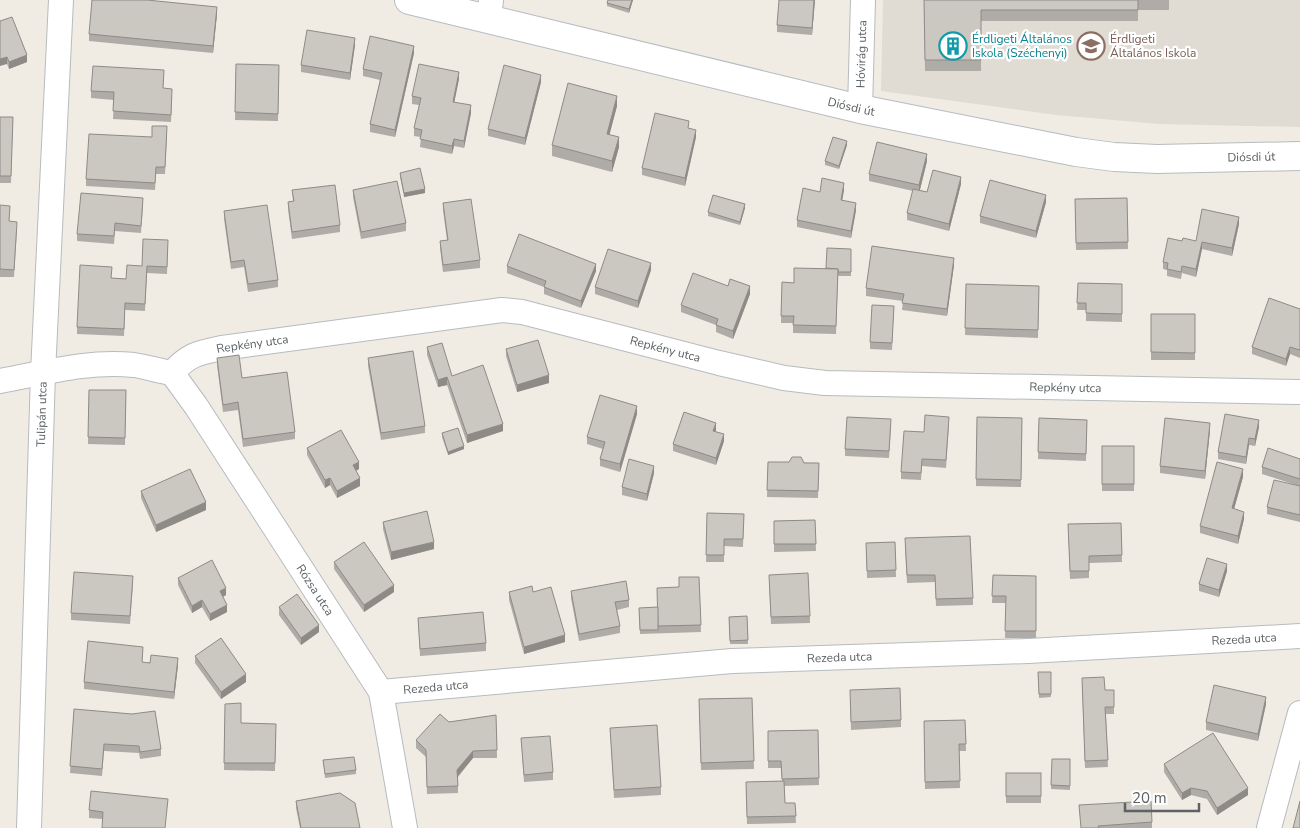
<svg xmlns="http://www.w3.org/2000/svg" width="1300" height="828" font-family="'Nunito Sans',sans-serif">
	<rect width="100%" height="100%" fill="#f0ece4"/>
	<path fill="#e0dbd3" d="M883 0H1300V127L1159 124 1056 115 881 91Z"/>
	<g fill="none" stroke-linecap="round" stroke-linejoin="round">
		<g stroke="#b7bbc0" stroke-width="26">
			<g id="minor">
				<path d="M489 18 491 0"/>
				<path id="s1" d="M860 109 863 0"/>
				<path id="s2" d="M172 373C189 354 198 353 222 348L502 310 522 312 719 363 784 378 825 383 1300 392"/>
				<path id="s3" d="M172 373 196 406 381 692 405 828"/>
				<path d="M0 381C44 373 89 360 134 365 147 367 159 371 172 373"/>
				<path id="s4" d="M381 692 732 661 1028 651 1300 636"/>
				<path id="s5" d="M29 828 43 373 61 0"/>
				<path d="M1269 828 1300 713"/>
			</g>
		</g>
		<g stroke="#b6bbc0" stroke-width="30">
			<g id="secondary">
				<path id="s6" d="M409 0 860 109 1076 152 1114 157 1157 159 1300 156"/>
			</g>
		</g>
		<use href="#minor" stroke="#fff" stroke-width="24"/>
		<use href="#secondary" stroke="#fff" stroke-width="28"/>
	</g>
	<g fill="#afaba6">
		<path d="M633 0 629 13 607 6V3Z"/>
		<path d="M815 0 812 35 777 32V25Z"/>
		<path d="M924 0H1169V10H1138V21H981V71H925Z"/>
		<path d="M217 14 213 53 89 41V34Z"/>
		<path d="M0 21 27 62 9 69 7 64Z"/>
		<path d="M355 45 350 80 301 72V65Z"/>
		<path d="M414 53 395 137 370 132V124L380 80 363 76V69Z"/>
		<path d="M236 64 279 65 278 121 235 120Z"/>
		<path d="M164 77 163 88 172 96 171 122 113 119 114 100 91 98V91Z"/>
		<path d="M459 79 454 102 471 113 464 148 454 146 452 154 420 147 421 137 414 136V128L419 105 412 104V96Z"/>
		<path d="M541 82 525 145 488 136V129Z"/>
		<path d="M617 106 609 135 619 147 612 172 552 156V145Z"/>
		<path d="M0 117H13L11 183H0Z"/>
		<path d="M689 128 696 137 685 186 642 175V168Z"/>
		<path d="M167 134 165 174H156L155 190 86 186V179L152 137Z"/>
		<path d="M847 145 839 169 825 165V161Z"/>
		<path d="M927 161 920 190 927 192 961 184 949 231 907 220V213L913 191 869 181V174Z"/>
		<path d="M400 173 425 193 404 197 400 177Z"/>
		<path d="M292 190 340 225V232L292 239 288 209V202L293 201Z"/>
		<path d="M353 190 406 223V231L361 239 353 197Z"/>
		<path d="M844 190 842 200 856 210 851 238 797 227V220L820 192Z"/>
		<path d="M1127 198 1128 249 1076 250 1075 199Z"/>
		<path d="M1046 202 1036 238 980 223V216Z"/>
		<path d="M443 203 480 260V268L443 272 440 248V241L447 240 443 210Z"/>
		<path d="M0 205 9 221 17 229 14 277H0Z"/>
		<path d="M143 205 141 233 115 231 114 244 77 241V234Z"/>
		<path d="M745 208 740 225 708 216V212Z"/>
		<path d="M224 211 278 280V287L248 292 244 267 231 269 224 219Z"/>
		<path d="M1239 224 1232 256 1202 249 1196 277 1182 273 1181 279 1167 276V270L1163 269V262L1182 241H1196Z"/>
		<path d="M168 247 167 274 147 273 145 311 125 310 124 336 77 334V327L111 278 126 279 142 266Z"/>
		<path d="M851 249V276H838L836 334 793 333V323H781L782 282 794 283 826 268Z"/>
		<path d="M954 265 947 316 902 310 903 301 866 296V288Z"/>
		<path d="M507 266 596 271 581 308 544 294V287L507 273Z"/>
		<path d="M651 270 638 308 595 294V287Z"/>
		<path d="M1078 283 1122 284V322L1086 321V310H1077Z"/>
		<path d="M966 284 1039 286 1038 338 965 335Z"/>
		<path d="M728 286 750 294 733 339 716 332V325L681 312V305Z"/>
		<path d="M894 306 892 350 870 349V342Z"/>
		<path d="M1300 309V358L1290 354 1286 366 1252 354V347Z"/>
		<rect x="1151" y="314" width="44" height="46"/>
		<path d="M427 347 452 376 503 431 467 443 447 385 438 387 427 355Z"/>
		<path d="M506 349 549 383 517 392 506 356Z"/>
		<path d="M217 358 242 378 295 432V439L243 447 238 410 223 412 217 365Z"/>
		<path d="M368 358 425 426V433L381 440 368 366Z"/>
		<path d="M89 390H126L125 445 88 444Z"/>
		<path d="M637 414 620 472 600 466V459L603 449 587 444V437Z"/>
		<path d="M977 417 1022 418 1021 487 976 486Z"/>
		<path d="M1039 418 1087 420 1086 461 1038 459Z"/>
		<path d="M949 424 946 468 922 466 921 480 901 479V472L924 432Z"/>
		<path d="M891 426 889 458 845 456V449Z"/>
		<path d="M1259 427 1255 446 1249 445 1246 464 1218 459V452Z"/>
		<path d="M716 430 715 432 724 441 716 465 673 451V444Z"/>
		<path d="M1210 430 1205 479 1160 473V466Z"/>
		<path d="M442 433 464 449 448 455 442 437Z"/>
		<rect x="1102" y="446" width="32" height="45"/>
		<path d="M307 448 359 469 356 471 360 486 337 498 330 485 325 488 307 455Z"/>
		<path d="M1300 459V522L1267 514V507L1299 486 1262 474V467Z"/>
		<path d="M768 462 819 463 818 498 767 497Z"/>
		<path d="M654 473 647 501 622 495V487Z"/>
		<path d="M1243 477 1234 509 1244 519 1238 544 1200 533V526Z"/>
		<path d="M141 491 206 510 156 532 141 498Z"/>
		<path d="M707 513 744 514 743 547 724 546V562H706Z"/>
		<path d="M815 520 816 551 774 552V521Z"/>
		<path d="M383 522 434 549 391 560 383 529Z"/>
		<path d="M1121 523 1122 562 1089 563V578L1070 579 1068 524Z"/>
		<path d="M895 542 896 577 867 578 866 543Z"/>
		<path d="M905 546 973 598V605L936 606 935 582 907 583Z"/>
		<path d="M334 562 394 592 364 612 334 569Z"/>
		<path d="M1227 571 1219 597 1199 591V584Z"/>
		<path d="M993 575 1036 576V638H1005L1006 603H992Z"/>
		<path d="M699 577 701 632 640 634 639 608 658 607 679 587Z"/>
		<path d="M178 578 226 595 223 597 227 612 210 621 202 607 192 613 178 585Z"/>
		<path d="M769 582 810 616V623L771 624Z"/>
		<path d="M133 584 130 624 71 620V613Z"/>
		<path d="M571 591 629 600V607L617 610 620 626V633L579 641 571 598Z"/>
		<path d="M509 592H533L565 642 524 654 509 600Z"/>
		<path d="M279 607 319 632 301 645 279 615Z"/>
		<path d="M747 616 748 644H730L729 617Z"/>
		<path d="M418 618 486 643V651L420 656Z"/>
		<path d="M143 654 142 662 178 665 174 699 84 689V682Z"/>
		<path d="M195 656 246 682 221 699 195 663Z"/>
		<path d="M1038 672H1051V697L1039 698Z"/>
		<path d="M1082 685 1105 690H1114V714H1106L1108 767 1085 768Z"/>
		<path d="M752 698 754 769 701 770 699 699Z"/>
		<path d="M850 698 901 720V727L851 730Z"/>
		<path d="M225 704 241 723 276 724 275 771 224 770Z"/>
		<path d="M1266 704 1258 741 1206 730V722Z"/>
		<path d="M74 709 161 749V756L140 759 139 753 104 751 102 776 70 773Z"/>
		<path d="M496 715 497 758H473L458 777V793L427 794 426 757 416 748V740L449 722Z"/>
		<path d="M965 720 966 751H959L960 788 925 789 924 721Z"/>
		<path d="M610 728 661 787V795L614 798Z"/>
		<path d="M818 730 819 785 784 786 785 803H795L796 823 747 824 746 782 782 781 781 768H768V731Z"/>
		<path d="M521 738 553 772V780L524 782Z"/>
		<path d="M1052 759H1070V790L1051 789Z"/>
		<path d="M323 760 356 770V774L325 778Z"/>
		<path d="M1164 764 1248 795 1217 815 1207 799 1191 795 1182 800 1164 772Z"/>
		<rect x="1006" y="773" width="35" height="30"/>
		<path d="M296 801 360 828H300L296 808Z"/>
		<path d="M1079 805 1152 822V828H1081Z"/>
		<path d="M168 806 102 819 89 818V810Z"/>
	</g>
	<g fill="#8e8b87">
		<path d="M632 0H633L629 13V9Z"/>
		<path d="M814 0H815L812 35V28Z"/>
		<path d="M217 7V14L213 53V46Z"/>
		<path d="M355 38V45L350 80V73Z"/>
		<path d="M414 46V53L395 137V130Z"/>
		<path d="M27 55V62L9 69V62Z"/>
		<path d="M7 57V64L0 66V59Z"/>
		<path d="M459 72V79L453 109V102Z"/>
		<path d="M541 75V82L525 145V138Z"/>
		<path d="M617 96V106L607 144V134Z"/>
		<path d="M471 105V113L464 148V141Z"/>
		<path d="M696 130V137L685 186V178Z"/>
		<path d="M619 137V147L612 172V161Z"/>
		<path d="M454 139V146L452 154V146Z"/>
		<path d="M847 141V145L839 169V166Z"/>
		<path d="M927 154V161L919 193V185Z"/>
		<path d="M961 177V184L949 231V224Z"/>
		<path d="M844 183V190L841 207V200Z"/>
		<path d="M425 189V193L404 197V193Z"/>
		<path d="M1046 195V202L1036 238V231Z"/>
		<path d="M856 203V210L851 238V231Z"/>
		<path d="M745 204V208L740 225V222Z"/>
		<path d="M1239 217V224L1232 256V248Z"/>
		<path d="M1202 242V249L1196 277V269Z"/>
		<path d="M954 258V265L947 316V309Z"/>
		<path d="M651 263V270L638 308V301Z"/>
		<path d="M596 264V271L581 308V301Z"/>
		<path d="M750 286V294L733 339V331Z"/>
		<path d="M1290 347V354L1286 366V359Z"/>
		<path d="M549 375V383L517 392V385Z"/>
		<path d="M447 377V385L438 387V380Z"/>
		<path d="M637 406V414L620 472V464Z"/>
		<path d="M1259 420V427L1255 446V439Z"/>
		<path d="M716 423V430L713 438V431Z"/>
		<path d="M1210 423V430L1205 479V471Z"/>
		<path d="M503 424V431L467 443V435Z"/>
		<path d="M724 434V441L716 465V458Z"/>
		<path d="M1249 438V445L1246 464V457Z"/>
		<path d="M464 446V449L448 455V452Z"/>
		<path d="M359 462V469L353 472V465Z"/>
		<path d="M654 466V473L647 501V494Z"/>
		<path d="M1243 469V477L1232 516V508Z"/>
		<path d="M330 478V485L325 488V480Z"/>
		<path d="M360 478V486L337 498V491Z"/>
		<path d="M206 502V510L156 532V525Z"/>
		<path d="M1244 512V519L1238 544V536Z"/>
		<path d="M434 542V549L391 560V552Z"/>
		<path d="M1227 564V571L1219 597V590Z"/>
		<path d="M394 585V592L364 612V605Z"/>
		<path d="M226 588V595L220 598V591Z"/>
		<path d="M202 600V607L192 613V606Z"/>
		<path d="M227 605V612L210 621V614Z"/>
		<path d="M319 625V632L301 645V638Z"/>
		<path d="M565 635V642L524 654V647Z"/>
		<path d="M178 658V665L174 699V692Z"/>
		<path d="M246 674V682L221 699V692Z"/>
		<path d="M1266 697V704L1258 741V734Z"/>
		<path d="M473 751V758L457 777V770Z"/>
		<path d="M1191 788V795L1182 800V793Z"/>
		<path d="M1248 788V795L1217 815V808Z"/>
	</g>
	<g fill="#cbc7c1" stroke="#8e8b87">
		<path d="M92 0H147L217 7 213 46 89 34Z"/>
		<path d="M608 0H632L629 9 607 3Z"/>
		<path d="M779 0H814L812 28 777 25Z"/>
		<path d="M924 0H1138V10H981V60H925Z"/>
		<path d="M12 17 27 55 9 62 7 57 0 59V21Z"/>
		<path d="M307 30 355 38 350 73 301 65Z"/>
		<path d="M370 36 414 46 395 130 370 124 382 73 363 69Z"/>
		<path d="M236 64 279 65 278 114 235 112Z"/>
		<path d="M419 64 459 72 453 102 471 105 464 141 454 139 452 146 420 139 422 130 414 128 421 98 412 96Z"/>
		<path d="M504 65 541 75 525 138 488 129Z"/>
		<path d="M93 66 164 70 163 88 172 89 171 115 113 111 114 92 91 91Z"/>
		<path d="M568 83 617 96 607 134 619 137 612 161 552 145Z"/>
		<path d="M655 113 689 121 688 128 696 130 685 178 642 168Z"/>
		<path d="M0 117H13L11 176H0Z"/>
		<path d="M152 126H167L165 167H156L155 183 86 179 89 134 152 137Z"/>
		<path d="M833 137 847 141 839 166 825 161Z"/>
		<path d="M877 142 927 154 919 185 869 174Z"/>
		<path d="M420 168 425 189 404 193 400 173Z"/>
		<path d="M933 170 961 177 949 224 907 213 913 189 927 192Z"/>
		<path d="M822 178 844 183 841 200 856 203 851 231 797 220 803 188 820 192Z"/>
		<path d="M990 180 1046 195 1036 231 980 216Z"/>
		<path d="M397 181 406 223 361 232 353 190Z"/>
		<path d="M335 185 340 225 292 232 288 202 294 201 292 190Z"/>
		<path d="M81 193 143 198 141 226 115 223 114 236 77 234Z"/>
		<path d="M713 195 745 204 740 222 708 212Z"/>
		<path d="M1127 198 1128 242 1076 243 1075 199Z"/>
		<path d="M471 199 480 260 443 265 440 241 448 240 443 203Z"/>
		<path d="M0 205 10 206 9 221 17 222 14 270 0 269Z"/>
		<path d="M267 205 278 280 248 284 244 260 231 262 224 211Z"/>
		<path d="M1202 209 1239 217 1232 248 1202 242 1196 269 1182 266 1181 272 1167 269 1168 263 1163 262 1168 238 1182 241 1183 238 1196 241Z"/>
		<path d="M519 234 596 264 581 301 544 287 546 281 507 266Z"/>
		<path d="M143 239 168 240 167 267 147 266 145 304 125 303 124 329 77 327 80 265 112 267 111 278 126 279 127 265 142 266Z"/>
		<path d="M872 246 954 258 947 309 902 303 904 294 866 288Z"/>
		<path d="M827 248 851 249V272H838V269L826 268Z"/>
		<path d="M608 249 651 263 638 301 595 287Z"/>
		<path d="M794 268 838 269 836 326 793 325 794 316H781L782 282 794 283Z"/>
		<path d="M693 273 728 286 730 279 750 286 733 331 716 325 718 319 681 305Z"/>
		<path d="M1078 283 1122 284V314L1086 313V303H1077Z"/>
		<path d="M966 284 1039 286 1038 330 965 328Z"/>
		<path d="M1269 298 1300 309V350L1290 347 1286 359 1252 347Z"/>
		<path d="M872 305 894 306 892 343 870 342Z"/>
		<path d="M1151 314H1195V353L1151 352Z"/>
		<path d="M538 340 549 375 517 385 506 349Z"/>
		<path d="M442 343 452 376 483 365 503 424 467 435 447 377 438 380 427 347Z"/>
		<path d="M413 351 425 426 381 433 368 358Z"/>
		<path d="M239 355 242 378 287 372 295 432 243 439 238 402 223 405 217 358Z"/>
		<path d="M89 390H126L125 438 88 437Z"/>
		<path d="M600 395 637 406 620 464 600 459 605 442 587 437Z"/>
		<path d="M684 412 716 423 713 431 724 434 716 458 673 444Z"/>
		<path d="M1225 414 1259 420 1255 439 1249 438 1246 457 1218 452Z"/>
		<path d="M925 415 949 417 946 460 922 459 921 473 901 472 904 431 924 432Z"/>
		<path d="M847 417 891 419 889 451 845 449Z"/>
		<path d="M977 417 1022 418 1021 480 976 479Z"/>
		<path d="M1039 418 1087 420 1086 454 1038 452Z"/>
		<path d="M1165 418 1210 423 1205 471 1160 466Z"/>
		<path d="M458 428 464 446 448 452 442 433Z"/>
		<path d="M341 430 359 462 353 465 360 478 337 491 330 478 325 480 307 448Z"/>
		<rect x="1102" y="446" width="32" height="38"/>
		<path d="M1268 448 1300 459V479L1262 467Z"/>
		<path d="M792 457H801L804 463H819L818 491 767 490 768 462H789Z"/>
		<path d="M629 459 654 466 647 494 622 487Z"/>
		<path d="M1217 462 1243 469 1232 508 1244 512 1238 536 1200 526Z"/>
		<path d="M190 469 206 502 156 525 141 491Z"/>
		<path d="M1274 480 1300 486V515L1267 507Z"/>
		<path d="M427 511 434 542 391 552 383 522Z"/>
		<path d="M707 513 744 514 743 539H724V555H706Z"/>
		<path d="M815 520 816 544H774V521Z"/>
		<path d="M1121 523 1122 555 1089 556V571H1070L1068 524Z"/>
		<path d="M970 536 973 598 936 599 935 575H907L905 538Z"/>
		<path d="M364 542 394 585 364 605 334 562Z"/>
		<path d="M895 542 896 570 867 571 866 543Z"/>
		<path d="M1207 558 1227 564 1219 590 1199 584Z"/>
		<path d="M212 560 226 588 220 591 227 605 210 614 202 600 192 606 178 578Z"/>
		<path d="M74 572 133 576 130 616 71 613Z"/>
		<path d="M808 573 810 616 771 617 769 575Z"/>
		<path d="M993 575 1036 576V631H1005L1006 596H992Z"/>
		<path d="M679 577H699L701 625 658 626 657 588 679 587Z"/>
		<path d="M626 581 629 600 615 602 620 626 579 634 571 591Z"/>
		<path d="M532 586 533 592 551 587 565 635 524 647 509 592Z"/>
		<path d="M297 594 319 625 301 638 279 607Z"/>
		<path d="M658 607V630H640L639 608Z"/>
		<path d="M483 612 486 643 420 649 418 618Z"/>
		<path d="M747 616 748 640 730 641 729 617Z"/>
		<path d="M221 638 246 674 221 692 195 656Z"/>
		<path d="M88 641 143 647 142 662 150 663 151 655 178 658 174 692 84 682Z"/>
		<path d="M1038 672H1051V694H1039Z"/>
		<path d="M1104 677 1105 690H1114V707H1105L1108 760 1085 761 1082 678Z"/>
		<path d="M1214 685 1266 697 1258 734 1206 722Z"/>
		<path d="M900 688 901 720 851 722 850 690Z"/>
		<path d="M752 698 754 761 701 763 699 699Z"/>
		<path d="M241 703V723L276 724 275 763H224L225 704Z"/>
		<path d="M74 709 132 714 155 711 161 749 140 752 139 746 104 744 102 769 70 766Z"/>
		<path d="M440 714 449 722 496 715 497 750 473 751 457 770 458 786 427 787 426 750 416 740Z"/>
		<path d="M965 720 966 744H959L960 781 925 782 924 721Z"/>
		<path d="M657 725 661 787 614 790 610 728Z"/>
		<path d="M818 730 819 778 782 779 781 761H768V731Z"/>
		<path d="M1213 733 1248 788 1217 808 1207 791 1191 788 1182 793 1164 764Z"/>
		<path d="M550 736 553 772 524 775 521 738Z"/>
		<path d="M354 757 356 770 325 774 323 760Z"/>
		<path d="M1052 759H1070V786L1051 785Z"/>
		<rect x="1006" y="773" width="35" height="23"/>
		<path d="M784 781 785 803H795L796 816 747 817 746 782Z"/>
		<path d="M91 791 168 799 165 828H102L103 812 89 810Z"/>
		<path d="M340 793 355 803 360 828H301L296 801Z"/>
		<path d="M1151 801 1152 822 1098 826 1099 828H1081L1079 805Z"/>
		<path d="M1300 801V828H1293Z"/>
	</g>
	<defs>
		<g id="building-ring" transform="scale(1.4375)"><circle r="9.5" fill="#fff" stroke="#0f9aa8" stroke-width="1.5"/><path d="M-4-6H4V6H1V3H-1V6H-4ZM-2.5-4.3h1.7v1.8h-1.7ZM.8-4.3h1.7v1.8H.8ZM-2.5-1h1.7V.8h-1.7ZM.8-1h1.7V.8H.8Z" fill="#0f9aa8"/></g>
		<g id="school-ring" transform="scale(1.4375)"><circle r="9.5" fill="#fff" stroke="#8d6e63" stroke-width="1.5"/><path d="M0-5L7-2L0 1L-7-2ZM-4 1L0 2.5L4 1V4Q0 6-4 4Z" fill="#8d6e63"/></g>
	</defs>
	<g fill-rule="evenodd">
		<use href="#building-ring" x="953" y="46"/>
		<use href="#school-ring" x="1091" y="46"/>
	</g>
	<g text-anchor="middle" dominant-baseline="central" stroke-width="4.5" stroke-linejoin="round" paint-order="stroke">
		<g font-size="12" fill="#0d838f" stroke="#fff" text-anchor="start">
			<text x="972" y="39">Érdligeti Általános<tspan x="972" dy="14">Iskola (Széchenyi)</tspan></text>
		</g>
		<g font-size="12" fill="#785e54" stroke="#fff" text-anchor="start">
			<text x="1110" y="39">Érdligeti<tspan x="1110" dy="14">Általános Iskola</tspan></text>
		</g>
		<g font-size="12" fill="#5c6266" stroke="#fff">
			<text stroke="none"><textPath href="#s1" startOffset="55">Hóvirág utca</textPath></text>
			<text stroke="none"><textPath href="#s6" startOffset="455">Diósdi út</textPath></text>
			<text stroke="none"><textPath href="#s6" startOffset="860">Diósdi út</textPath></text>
			<text stroke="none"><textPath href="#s2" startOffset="88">Repkény utca</textPath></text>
			<text stroke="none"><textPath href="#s2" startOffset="508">Repkény utca</textPath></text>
			<text stroke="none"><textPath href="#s2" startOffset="912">Repkény utca</textPath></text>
			<text stroke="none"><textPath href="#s5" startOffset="414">Tulipán utca</textPath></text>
			<text stroke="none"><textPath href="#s3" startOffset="260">Rózsa utca</textPath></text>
			<text stroke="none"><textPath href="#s4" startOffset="865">Rezeda utca</textPath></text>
			<text stroke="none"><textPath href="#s4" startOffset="460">Rezeda utca</textPath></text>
			<text stroke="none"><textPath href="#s4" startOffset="55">Rezeda utca</textPath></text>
		</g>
	</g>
	<path d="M1125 803v8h74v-8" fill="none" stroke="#5c6266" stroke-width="2.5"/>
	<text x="1132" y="803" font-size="15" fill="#5c6266" stroke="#ffffff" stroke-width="4" paint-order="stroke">20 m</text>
</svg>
